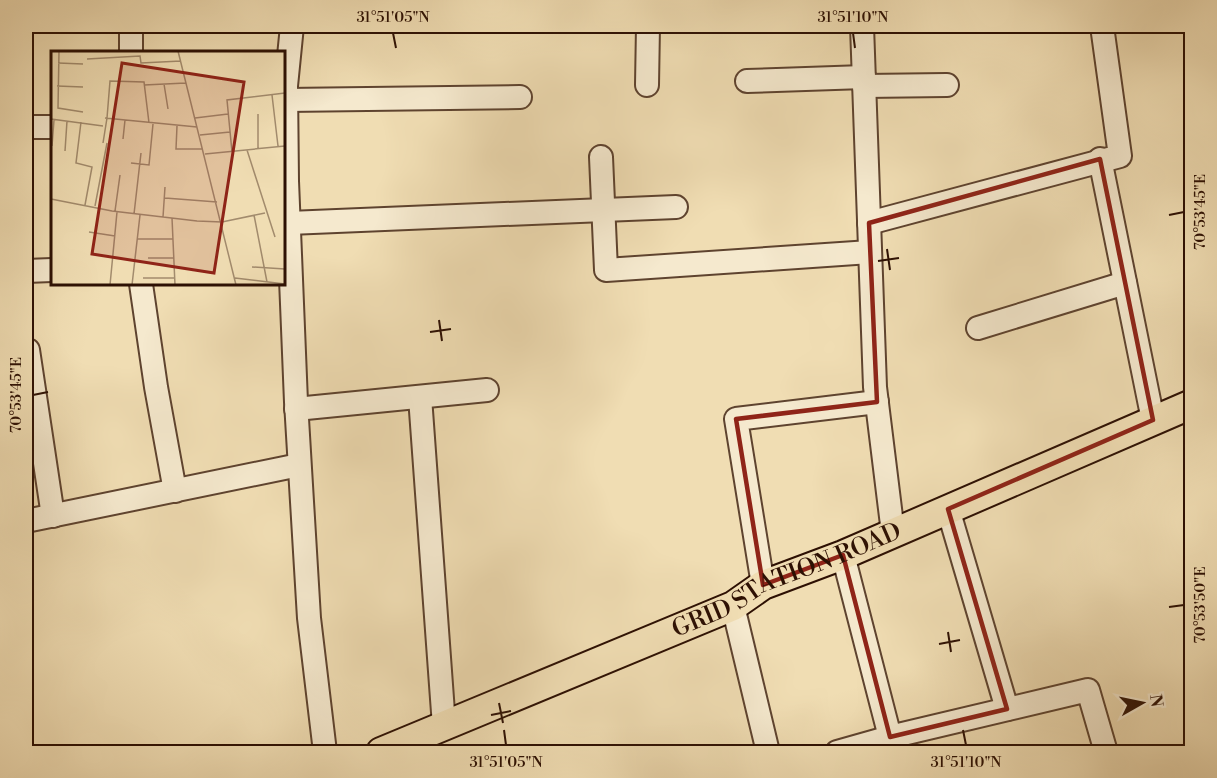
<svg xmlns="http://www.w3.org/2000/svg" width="1217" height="778" font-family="'Libre Bodoni',serif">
	<rect width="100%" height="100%" fill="#f0ddb3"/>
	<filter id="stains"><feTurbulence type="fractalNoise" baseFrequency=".00333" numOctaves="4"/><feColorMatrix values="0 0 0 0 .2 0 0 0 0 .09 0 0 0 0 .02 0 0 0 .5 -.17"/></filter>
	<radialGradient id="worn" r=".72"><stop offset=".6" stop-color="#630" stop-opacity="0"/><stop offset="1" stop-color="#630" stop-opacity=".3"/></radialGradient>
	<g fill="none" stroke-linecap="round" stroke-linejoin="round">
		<g stroke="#5e432f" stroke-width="26">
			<g id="minor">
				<path d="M131 26V52"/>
				<path d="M292 26 286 86 287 181 296 402 309 618 325 752"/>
				<path d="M862 26 875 387 893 533"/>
				<path d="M747 81 864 77"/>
				<path d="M647 85 648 26"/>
				<path d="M864 86 947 85"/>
				<path d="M286 100 520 97"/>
				<path d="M26 127H52"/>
				<path d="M601 157 606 270 870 252"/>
				<path d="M1100 159 1153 420"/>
				<path d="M289 223 676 207"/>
				<path d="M869 223 1120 156 1102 26"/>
				<path d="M26 271 52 270"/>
				<path d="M141 284 156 387 175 491"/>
				<path d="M978 328 1125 283"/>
				<path d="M28 350 53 516"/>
				<path d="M420 397 444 726"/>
				<path d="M296 409 487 390"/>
				<path d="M948 509 1007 709"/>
				<path d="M26 521 299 465"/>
				<path d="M843 555 890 737"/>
				<path d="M763 585 736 419 877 402"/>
				<path d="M733 606 768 752"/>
				<path d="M837 752 890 737 1088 690 1106 752"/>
			</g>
		</g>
		<g stroke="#2d1003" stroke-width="32">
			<g id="major">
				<path id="s1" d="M381 752 733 606 763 585 843 555 1192 404"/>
			</g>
		</g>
		<use href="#minor" stroke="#f5e9ce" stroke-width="22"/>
		<use href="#major" stroke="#f0ddb3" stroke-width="28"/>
	</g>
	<path fill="none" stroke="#8f2418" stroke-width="4.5" stroke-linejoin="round" d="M1100 159 1153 420 948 509 1007 709 890 737 843 555 763 585 736 419 877 402 869 223Z"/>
	<path fill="none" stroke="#2d1003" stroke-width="2" d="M393 33 396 48M853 33 855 48M1169 215 1184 212M887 249 890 270M878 261 899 258M439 320 442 341M430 332 451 329M33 395 48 392M1169 607 1184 605M948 632 951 652M939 644 960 640M499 703 503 723M491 715 511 711M504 730 506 745M963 730 966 745"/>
	<g text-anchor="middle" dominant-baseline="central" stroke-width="5" stroke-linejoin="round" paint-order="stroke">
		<g font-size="24" fill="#2d1003" stroke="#f5e9ce">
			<text stroke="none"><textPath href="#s1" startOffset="441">GRID STATION ROAD</textPath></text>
		</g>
	</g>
	<g transform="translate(51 51)">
		<rect width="234" height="234" fill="#f0ddb3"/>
		<path fill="none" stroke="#a28b6d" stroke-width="1.5" d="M8 0 7 57 32 61M127 0 185 234M36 8 89 5 90 12 130 10M7 12 32 13M113 33 117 58M93 34 135 32M6 35 32 36M221 44 227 95M207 63V98M54 67 146 76M56 67 59 30 93 31 98 72M144 67 177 63M0 68 52 75M30 71 25 112 41 116 34 154M126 75 125 98H151M149 84 179 81M72 88 74 69M52 92 56 67M1 95 3 69M196 99 224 186M14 100 16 70M181 101 176 49 234 42M154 103 234 95M80 112 98 114 102 73M114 147 166 151M0 148 61 160 146 170 171 171 214 162M44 155 56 92M64 160 69 124M83 163 90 102M203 164 216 231M112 166 114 136M121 167 124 234M38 181 64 185M86 188H122M97 207H123M201 216 234 218M92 227H124M184 227 234 233M59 234 66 161M81 234 89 164"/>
		<path fill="#8f2418" fill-opacity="0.15" stroke="#8f2418" stroke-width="3" d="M71 12 193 31 163 222 41 203Z"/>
		<rect width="234" height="234" fill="none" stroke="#2d1003" stroke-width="3"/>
	</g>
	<rect width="1217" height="778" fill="none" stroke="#f0ddb3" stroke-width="66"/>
	<g transform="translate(1142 703) rotate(81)" stroke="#f5e9ce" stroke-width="4.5" paint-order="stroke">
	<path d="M0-4.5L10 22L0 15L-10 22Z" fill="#2d1003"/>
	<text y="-9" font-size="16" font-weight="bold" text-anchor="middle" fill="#2d1003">N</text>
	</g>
	<rect x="33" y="33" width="1151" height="712" fill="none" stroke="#2d1003" stroke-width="2"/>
	<g font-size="15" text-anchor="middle" fill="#2d1003">
		<text x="393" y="22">31°51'05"N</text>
		<text x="853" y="22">31°51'10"N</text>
		<text transform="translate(1200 212) rotate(-90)" y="5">70°53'45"E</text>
		<text transform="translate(16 395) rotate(-90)" y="5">70°53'45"E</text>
		<text transform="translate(1200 605) rotate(-90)" y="5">70°53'50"E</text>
		<text x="506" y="767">31°51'05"N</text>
		<text x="966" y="767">31°51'10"N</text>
	</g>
	<rect width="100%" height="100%" filter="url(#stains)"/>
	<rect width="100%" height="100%" fill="url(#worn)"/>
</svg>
